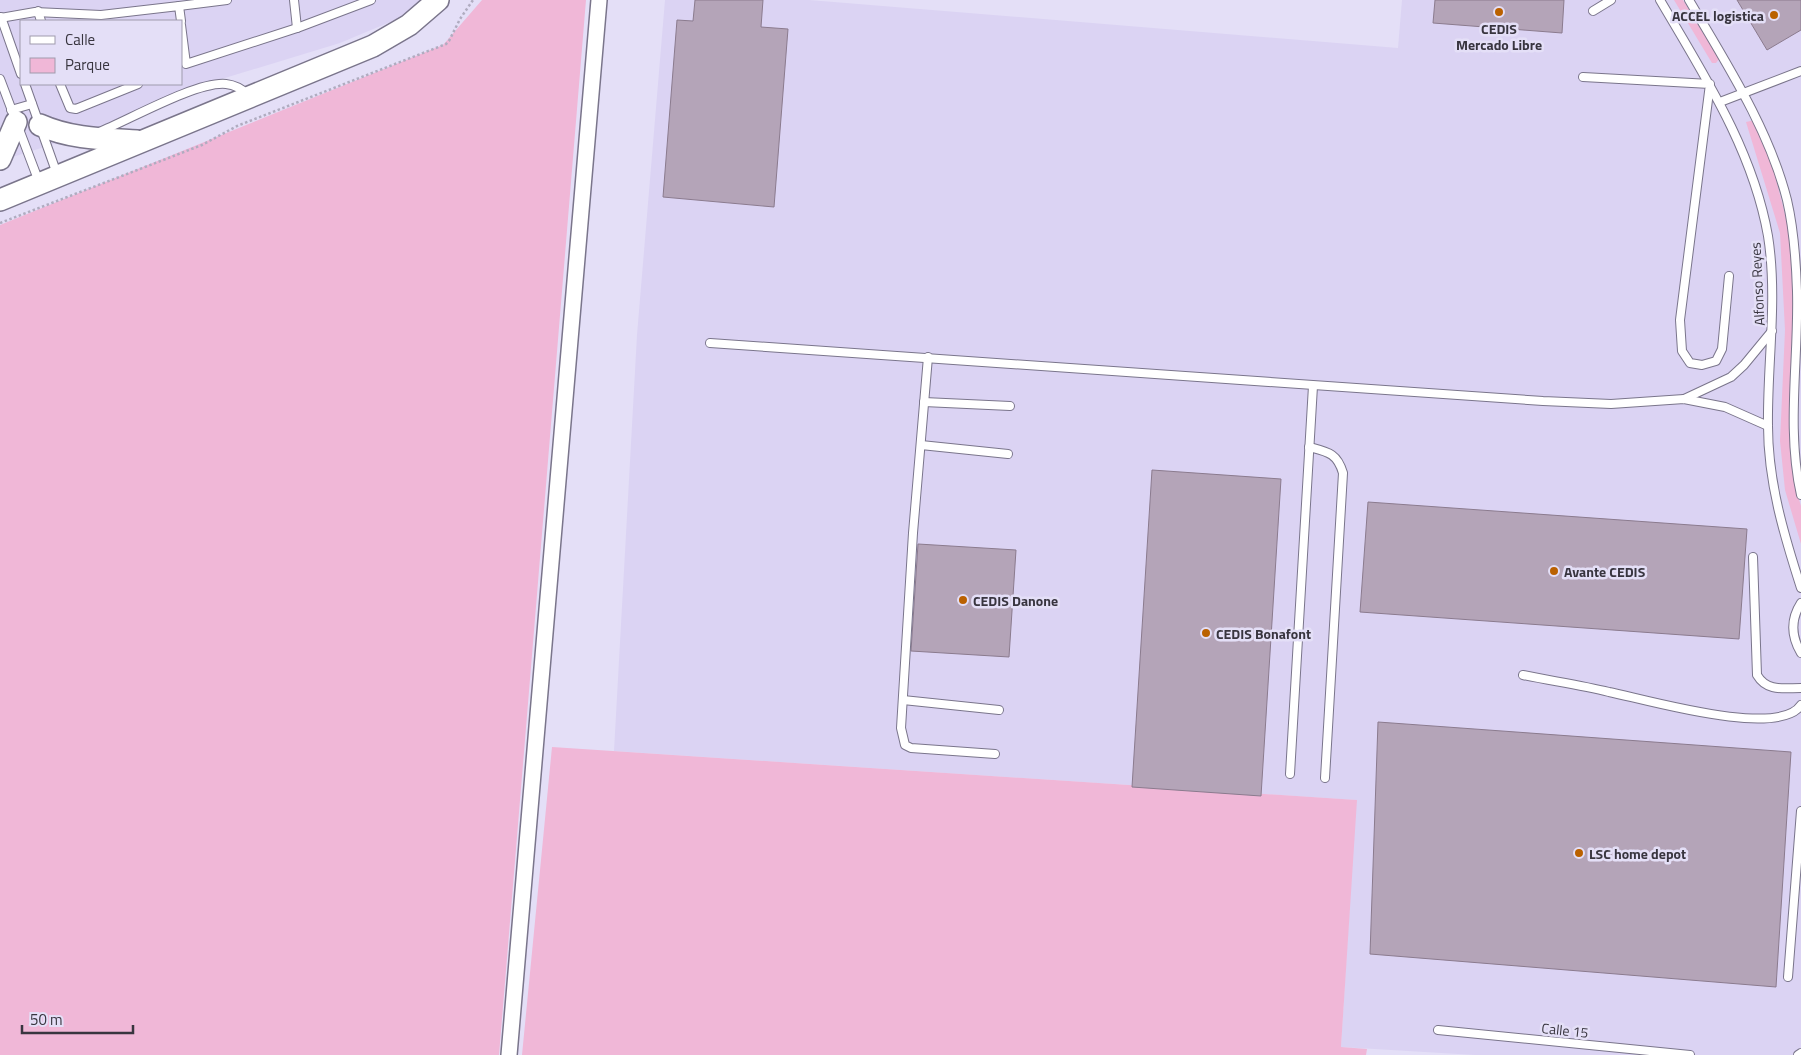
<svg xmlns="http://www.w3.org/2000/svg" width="1801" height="1055" font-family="'Titillium Web',sans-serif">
	<rect width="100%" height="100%" fill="#e4dff7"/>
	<g fill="#dbd3f3" fill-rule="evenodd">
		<path d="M0 0H423L402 17 340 43 179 92 95 131 0 161ZM21 21H181V84H21Z"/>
		<path d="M665 0H809L1398 48 1402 0H1801V1055H1475L1341 1047 1356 800 614 751 637 335Z"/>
	</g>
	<g fill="#f0b7d7">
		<path d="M482 0H586L499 1055H0V225L443 45Z"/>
		<path d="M1674 0H1683L1719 59 1716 63H1712Z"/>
		<path d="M1755 120 1771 160 1790 234 1794 323 1797 493 1801 506V544L1785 490 1780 441 1785 330 1780 233 1746 122Z"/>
		<path d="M552 747 1357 800 1341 1047 1367 1049 1366 1055H522Z"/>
	</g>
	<g fill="#b4a4b8" stroke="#8b7b8e">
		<path d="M695 0H763L761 27 788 29 774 207 663 197 677 20 693 21Z"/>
		<path d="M1435 0H1564L1562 33 1433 23Z"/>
		<path d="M1737 0H1801V30L1767 50Z"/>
		<path d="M1152 470 1281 479 1261 796 1132 787Z"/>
		<path d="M1368 502 1747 529 1739 639 1360 612Z"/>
		<path d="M918 544 1016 550 1009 657 911 651Z"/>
		<path d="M1378 722 1791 752 1776 987 1370 954Z"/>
	</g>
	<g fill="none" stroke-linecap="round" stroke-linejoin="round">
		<g stroke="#7a758b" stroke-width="10">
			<g id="lane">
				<path d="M294 0 297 28"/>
				<path d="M1660 0C1704 75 1753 150 1768 236 1778 299 1767 363 1768 426 1768 482 1784 535 1801 588"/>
				<path d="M1689 0C1726 63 1769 129 1787 200 1794 230 1796 260 1797 291 1799 358 1786 428 1801 495"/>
				<path d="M179 6 227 0"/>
				<path d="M38 11 41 21"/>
				<path d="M1593 11 1611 0"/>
				<path d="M1 17 21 74"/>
				<path d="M0 18 35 12 101 15 179 6 181 21"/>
				<path d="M181 25 186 64 297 28 371 0"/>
				<path d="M1583 77 1710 84 1680 320 1682 351 1690 363 1702 365 1716 361 1722 349 1729 276"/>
				<path d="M0 79 39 182"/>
				<path d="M25 84 57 174"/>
				<path d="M60 84 70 108 76 109 138 84"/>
				<path d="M1720 102 1801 71"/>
				<path d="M11 110 32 104"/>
				<path d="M99 132C129 120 197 81 226 84 234 85 242 89 247 94"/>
				<path d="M710 343 1543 401 1611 404 1684 399 1725 407 1768 426"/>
				<path d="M928 357 913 533 901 728 905 745 911 748 995 754"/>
				<path d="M1684 399 1731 377 1744 365 1772 331"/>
				<path d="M924 402 1010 406"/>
				<path d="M921 445 1008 454"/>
				<path d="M1309 447C1328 452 1337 453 1343 473L1325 778"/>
				<path d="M1753 557 1757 675C1767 692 1784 688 1801 688"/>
				<path d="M1801 603C1790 620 1791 636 1801 653"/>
				<path d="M1523 675C1552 681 1581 685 1609 692 1644 699 1779 739 1801 705"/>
				<path d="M903 700 999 710"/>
				<path d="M1290 774 1313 386"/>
				<path d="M1788 977 1801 811"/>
				<path d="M1438 1030 1690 1055"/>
				<path d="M1798 1055 1801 1053"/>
			</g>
		</g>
		<g stroke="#7a758b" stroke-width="18">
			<path id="street" d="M509 1055 599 0"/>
		</g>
		<g stroke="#7a758b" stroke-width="24">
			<g id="secondary">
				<path d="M40 125C71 139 104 139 137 141"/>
				<path d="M0 159 16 122"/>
				<path d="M0 200 373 46 409 25 438 0"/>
			</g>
		</g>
		<path stroke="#b0acc0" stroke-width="2.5" stroke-dasharray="2.5 2.5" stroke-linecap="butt" d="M0 223 202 145 237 126 446 44 449 41 460 19 473 0"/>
		<use href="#lane" stroke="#fff" stroke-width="8"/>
		<use href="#street" stroke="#fff" stroke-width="15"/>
		<use href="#secondary" stroke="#fff" stroke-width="21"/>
	</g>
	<g fill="#ba6100" stroke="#e4dff7" stroke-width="2">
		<circle cx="1499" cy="12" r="5"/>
		<circle cx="1774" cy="15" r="5"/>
		<circle cx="1554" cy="571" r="5"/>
		<circle cx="963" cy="600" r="5"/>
		<circle cx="1206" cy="633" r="5"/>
		<circle cx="1579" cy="853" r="5"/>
	</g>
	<g text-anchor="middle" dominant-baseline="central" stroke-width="5" stroke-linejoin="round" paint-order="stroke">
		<g font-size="14" font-weight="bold" fill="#38353f" stroke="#e4dff7" text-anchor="start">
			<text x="1764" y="15" text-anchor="end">ACCEL logistica</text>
			<text x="1499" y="28" text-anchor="middle">CEDIS<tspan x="1499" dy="16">Mercado Libre</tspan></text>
			<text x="1564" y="571">Avante CEDIS</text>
			<text x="973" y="600">CEDIS Danone</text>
			<text x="1216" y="633">CEDIS Bonafont</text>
			<text x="1589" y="853">LSC home depot</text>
		</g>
		<g font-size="14" fill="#38353f" stroke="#e4dff7">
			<text transform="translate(1757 284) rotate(-93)">Alfonso Reyes</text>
			<text transform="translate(1565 1030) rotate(6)">Calle 15</text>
		</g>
	</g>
	<rect x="20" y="20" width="162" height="65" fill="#e4dff7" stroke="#9f9bad"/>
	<rect x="30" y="36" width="25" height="8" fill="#ffffff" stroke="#9f9bad"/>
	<text x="65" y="45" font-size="15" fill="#38353f">Calle</text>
	<rect x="30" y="58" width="25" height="15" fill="#f0b7d7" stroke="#9f9bad"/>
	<text x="65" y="70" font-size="15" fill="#38353f">Parque</text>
	<path d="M22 1025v8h111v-8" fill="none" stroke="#38353f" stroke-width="2.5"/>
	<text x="30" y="1025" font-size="15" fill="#38353f" stroke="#e4dff7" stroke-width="4" paint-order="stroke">50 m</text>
</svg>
